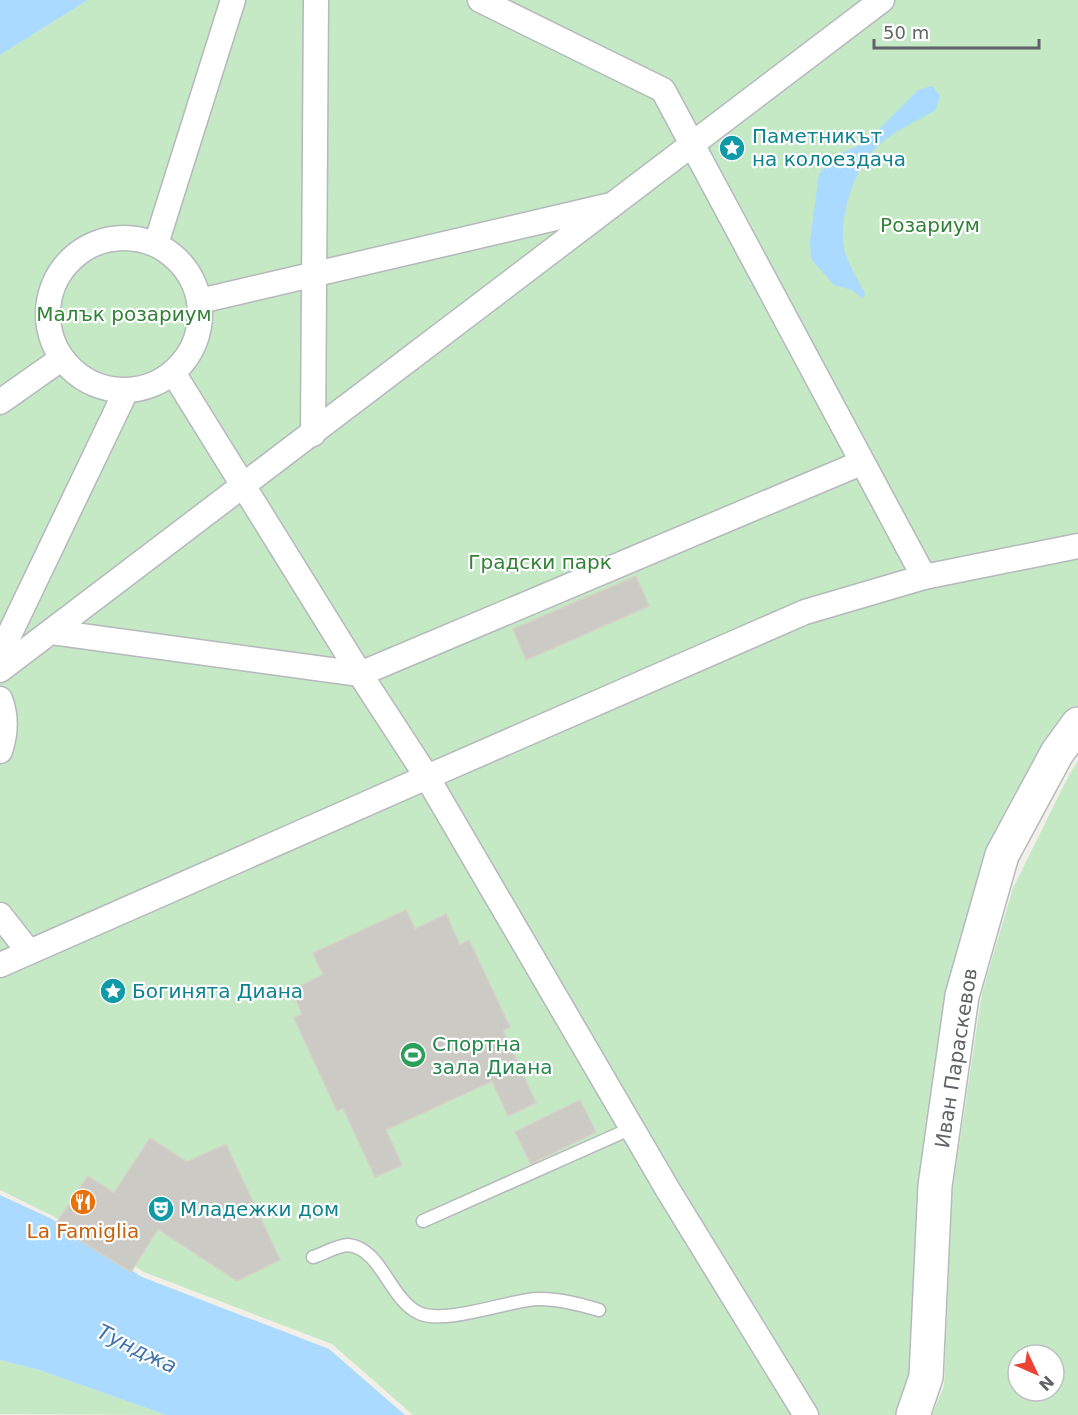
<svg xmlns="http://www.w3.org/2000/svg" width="1078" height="1415" font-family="'DejaVu Sans',sans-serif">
	<rect width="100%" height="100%" fill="#f1efe8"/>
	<g fill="#c5e8c5" fill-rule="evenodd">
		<path d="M88 0H1078V724L1057 753 962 996 913 1415H413L332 1344 144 1272 53 1216 0 1190V55Z"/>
		<path d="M1078 761V1415H932L944 1386 952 1194 982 993 1013 888 1069 775ZM1018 1355H1054V1391H1018Z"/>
		<path d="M0 1360 39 1370 166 1415 0 1414Z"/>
	</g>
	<g fill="#aadaff">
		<path d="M0 0H88L0 55Z"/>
		<path d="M932 86 940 96 936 110C915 122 889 133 873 151 852 173 836 226 846 256 851 269 859 281 865 294L863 299 852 290 834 285 811 259 810 241 819 174 833 157 866 142 918 90Z"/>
		<path d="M0 1195 52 1219 142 1277 329 1349 405 1415H166L39 1370 0 1360Z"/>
	</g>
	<g fill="#cccac5" stroke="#d6d1c6" stroke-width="1.5">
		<path d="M636 576 649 606 526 660 513 629Z"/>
		<path d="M406 910 415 929 446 914 460 945 469 940 510 1027 503 1030 536 1103 508 1116 492 1081 386 1130 402 1165 375 1177 343 1108 337 1111 294 1018 302 1014 291 990 323 975 313 953Z"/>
		<path d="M580 1100 596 1132 531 1164 515 1132Z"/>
		<path d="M150 1138 187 1162 226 1144 280 1260 237 1281 158 1229 131 1272 55 1225 88 1176 114 1193Z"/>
	</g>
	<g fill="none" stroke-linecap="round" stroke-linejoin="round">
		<g stroke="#b5b8bc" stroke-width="15">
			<g id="lane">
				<path d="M423 1221 632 1128"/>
				<path d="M313 1257C323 1254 338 1245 348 1245 381 1248 390 1300 419 1313 444 1325 507 1301 536 1299 557 1298 579 1304 599 1310"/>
			</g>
		</g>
		<g stroke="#b5b8bc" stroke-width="27">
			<g id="street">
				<path d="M480 0 663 90 924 577"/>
				<circle cx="124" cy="314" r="76"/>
				<path d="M156 244 233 0"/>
				<path d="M200 301 607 206"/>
				<path d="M0 402 61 359"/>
				<path d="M313 434 316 0"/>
				<path d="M52 632 360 674 861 463"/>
				<path d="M0 654 126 391"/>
				<path d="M0 670 882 0"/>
				<path d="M0 699C7 717 6 733 0 751"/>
				<path d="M0 915 29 952"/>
				<path d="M0 965 427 777 360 674 174 374"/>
				<path d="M806 1415 668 1190 427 777 805 612 924 577 1078 546"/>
			</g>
		</g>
		<g stroke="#b6babf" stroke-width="36">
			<path id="secondary" d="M913 1415 926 1377 935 1186 962 996 1002 855 1057 753 1078 724"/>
		</g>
		<use href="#lane" stroke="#fff" stroke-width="12"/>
		<use href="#street" stroke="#fff" stroke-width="24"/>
		<use href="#secondary" stroke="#fff" stroke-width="33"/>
	</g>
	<defs>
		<g id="sight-disc" transform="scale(1.35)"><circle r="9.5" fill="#0f9aa8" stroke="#fff"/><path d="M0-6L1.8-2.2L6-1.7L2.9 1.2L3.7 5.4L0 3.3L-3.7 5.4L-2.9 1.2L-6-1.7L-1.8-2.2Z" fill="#fff"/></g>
		<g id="stadium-disc" transform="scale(1.35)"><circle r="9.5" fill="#2e9e5b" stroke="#fff"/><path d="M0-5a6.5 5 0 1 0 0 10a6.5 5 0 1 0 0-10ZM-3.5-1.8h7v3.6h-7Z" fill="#fff"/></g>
		<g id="restaurant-disc" transform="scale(1.35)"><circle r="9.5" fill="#e8710a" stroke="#fff"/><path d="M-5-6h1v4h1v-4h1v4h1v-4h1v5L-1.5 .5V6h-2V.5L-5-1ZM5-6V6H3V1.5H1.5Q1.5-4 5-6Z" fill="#fff"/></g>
		<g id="theatre-disc" transform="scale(1.35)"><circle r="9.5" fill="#0f9aa8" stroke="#fff"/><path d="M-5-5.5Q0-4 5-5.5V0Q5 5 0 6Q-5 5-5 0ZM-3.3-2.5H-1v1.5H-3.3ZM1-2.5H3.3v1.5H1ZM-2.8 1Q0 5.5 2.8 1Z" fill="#fff"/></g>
	</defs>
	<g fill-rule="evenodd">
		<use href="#sight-disc" x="732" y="148"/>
		<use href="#sight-disc" x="113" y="991"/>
		<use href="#stadium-disc" x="413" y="1055"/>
		<use href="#restaurant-disc" x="83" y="1202"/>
		<use href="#theatre-disc" x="161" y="1209"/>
	</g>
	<g text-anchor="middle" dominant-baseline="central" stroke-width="4.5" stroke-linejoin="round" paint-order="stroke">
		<g font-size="20" fill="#0d838f" stroke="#fff" text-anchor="start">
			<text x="752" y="136">Паметникът<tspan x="752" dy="23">на колоездача</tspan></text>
			<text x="132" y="991">Богинята Диана</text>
			<text x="180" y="1209">Младежки дом</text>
		</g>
		<g font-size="20" fill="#348238" stroke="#fff">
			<text x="930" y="225">Розариум</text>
			<text x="124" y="314">Малък розариум</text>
			<text x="540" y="562">Градски парк</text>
		</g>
		<g font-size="20" fill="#27864d" stroke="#fff" text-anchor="start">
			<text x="432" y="1044">Спортна<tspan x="432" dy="23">зала Диана</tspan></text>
		</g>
		<g font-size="20" fill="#5f6368" stroke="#fff">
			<text transform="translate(956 1058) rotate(-81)">Иван Параскевов</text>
		</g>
		<g font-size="20" fill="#c56008" stroke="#fff">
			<text x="83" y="1231">La Famiglia</text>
		</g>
		<g font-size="21" font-style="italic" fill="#4174aa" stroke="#fff">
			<text transform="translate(137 1349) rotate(26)">Тунджа</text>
		</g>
	</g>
	<g transform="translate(1036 1373) rotate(134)"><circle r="28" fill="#ffffff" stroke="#bfc1c3" stroke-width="1.5"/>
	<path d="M0-4.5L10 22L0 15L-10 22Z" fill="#ea4335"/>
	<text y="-9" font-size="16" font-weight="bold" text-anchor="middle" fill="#5f6368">N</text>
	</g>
	<path d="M874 39v9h165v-9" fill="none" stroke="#5f6368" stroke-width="3"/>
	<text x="883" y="39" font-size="18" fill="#5f6368" stroke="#ffffff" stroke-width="4.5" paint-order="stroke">50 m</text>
</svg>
